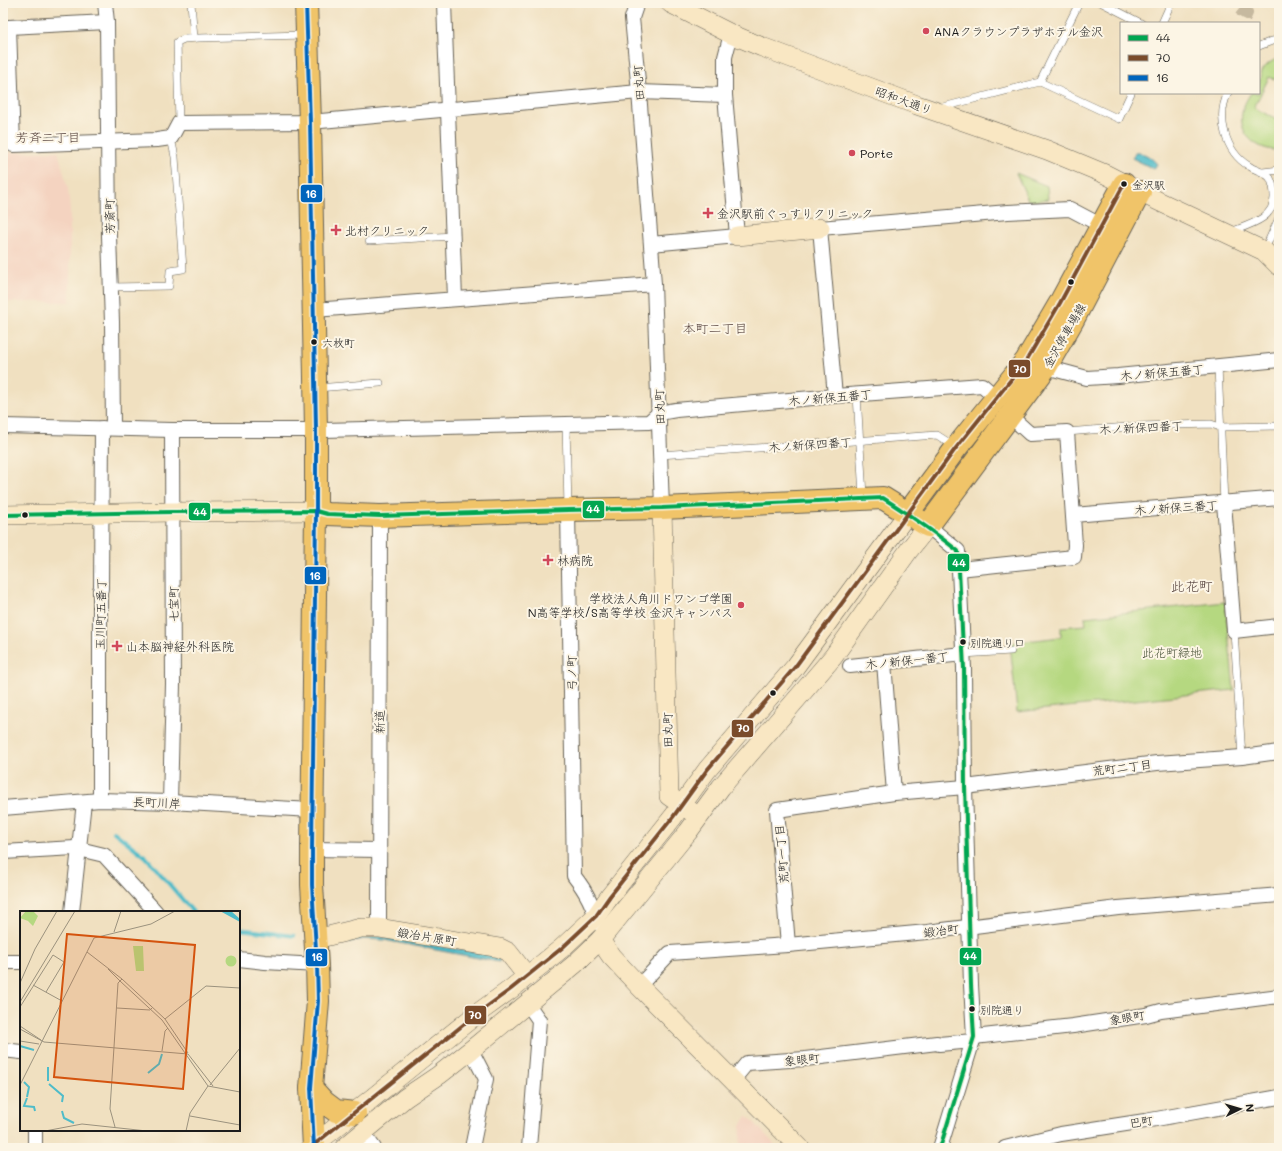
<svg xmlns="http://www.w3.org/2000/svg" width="1282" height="1151" font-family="Mali,'Klee One',sans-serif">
	<rect width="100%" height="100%" fill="#fcf5e5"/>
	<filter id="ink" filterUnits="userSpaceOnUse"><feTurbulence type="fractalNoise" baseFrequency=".025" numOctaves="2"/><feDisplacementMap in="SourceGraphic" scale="8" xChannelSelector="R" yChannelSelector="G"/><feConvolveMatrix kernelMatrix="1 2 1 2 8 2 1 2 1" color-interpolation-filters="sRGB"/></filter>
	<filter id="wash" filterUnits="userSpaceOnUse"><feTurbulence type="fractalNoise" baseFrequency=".012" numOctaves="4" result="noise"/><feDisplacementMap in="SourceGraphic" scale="16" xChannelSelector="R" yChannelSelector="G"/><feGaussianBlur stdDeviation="0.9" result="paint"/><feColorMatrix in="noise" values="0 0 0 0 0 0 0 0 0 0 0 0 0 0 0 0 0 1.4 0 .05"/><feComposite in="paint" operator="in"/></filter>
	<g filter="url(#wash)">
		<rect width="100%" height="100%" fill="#f0e0c0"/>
		<g fill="#f4d3c0">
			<path d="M58 151 68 189 70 210V302H3V153Z"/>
			<path d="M747 1116H748L778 1148H740L741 1125Z"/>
		</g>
		<g fill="#b5d880" stroke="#687a4e">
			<path d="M1279 58V81L1269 77 1254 108 1279 120V150C1259 151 1238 136 1242 113 1243 106 1247 99 1251 93H1259C1259 75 1261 65 1279 58Z"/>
			<path d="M1016 173 1047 186 1048 199 1029 202Z"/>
			<path d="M1225 602 1234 690 1017 712 1010 643 1061 637V627L1086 625 1085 617Z"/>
		</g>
		<g fill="#4fbcc9" stroke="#366c72">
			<path d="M1135 153C1144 152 1151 157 1157 164L1154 169 1132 158Z"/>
			<path d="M363 934 500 956 499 962 384 940 364 939 350 942 349 937Z"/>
		</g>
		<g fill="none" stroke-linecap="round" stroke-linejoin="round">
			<g stroke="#4fbcc9" stroke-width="4">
				<path d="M114 832 146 857 193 912"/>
				<path d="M239 929 294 936"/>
			</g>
		</g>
	</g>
	<g filter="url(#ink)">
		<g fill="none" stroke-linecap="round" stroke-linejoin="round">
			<path stroke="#c6b99f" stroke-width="14" stroke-dasharray="14 7" stroke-linecap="butt" d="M1240 8 1246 13 1241 23"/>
			<g stroke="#666155" stroke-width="8">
				<g id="lane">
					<path d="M191 3 194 38"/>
					<path d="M1102 3 1141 23"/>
					<path d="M1162 23 1171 3"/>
					<path d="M1259 46 1272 41 1279 40"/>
					<path d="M1040 82 1079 3"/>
					<path d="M1228 93C1216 117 1225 152 1249 166 1256 171 1264 171 1270 178 1273 184 1274 190 1274 196 1275 219 1248 225 1230 232"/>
					<path d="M939 108 1040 82 1119 119 1131 93"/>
					<path d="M179 123 177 42 184 39 199 38 304 35"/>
					<path d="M1263 172 1279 170"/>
					<path d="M369 241 453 236"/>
					<path d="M1264 251 1279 218"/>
					<path d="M111 287 169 286 170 271 183 269 175 157 171 138"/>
					<path d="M1218 367 1224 503"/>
					<path d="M317 388 380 383"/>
					<path d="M857 395 863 496"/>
					<path d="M566 424 568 508"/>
					<path d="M1067 432 1139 426 1211 424 1220 427 1279 426"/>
					<path d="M660 455 937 435 954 446"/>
					<path d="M1234 631 1242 757"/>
					<path d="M963 654 1011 651"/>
				</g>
			</g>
			<g stroke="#666155" stroke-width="16">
				<g id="street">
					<path d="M105 3 107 22 109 236 112 322 113 428"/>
					<path d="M444 3 455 299"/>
					<path d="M637 3 632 18 639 92 654 284 662 508"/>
					<path d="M3 27H9L13 145 157 140 171 138 179 123 310 122 639 92 725 95"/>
					<path d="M9 27 107 22"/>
					<path d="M651 244 737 236 725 95V57L731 34"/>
					<path d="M314 310 654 284"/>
					<path d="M1046 367 1087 378 1118 376 1279 360"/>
					<path d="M835 396 820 228 1008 212 1070 209 1108 229"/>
					<path d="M3 426 172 430H324L649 422 659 413 676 410 835 396 982 385 997 398"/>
					<path d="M1224 503 1234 631 1279 626"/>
					<path d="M568 510 574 876C585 890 594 905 597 923"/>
					<path d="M1073 515 1279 498"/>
					<path d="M928 526 958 551 964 668 965 787 971 985 974 1037 940 1148"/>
					<path d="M959 569 1074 557 1075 545 1067 432 1030 434 1009 415"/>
					<path d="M884 662 894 793"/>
					<path d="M850 666 963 654"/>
					<path d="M100 800V590L101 589 102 428"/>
					<path d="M170 802 173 684 172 430"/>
					<path d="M3 808 100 800 170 802 312 810"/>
					<path d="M312 849 379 850"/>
					<path d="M3 852 75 848 104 855 156 912"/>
					<path d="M72 912 84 802"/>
					<path d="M379 928 380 516"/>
					<path d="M788 945 777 810 894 793 965 787 1157 763 1242 757 1279 752"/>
					<path d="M239 959 265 962 317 965"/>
					<path d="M3 962H21"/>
					<path d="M639 986 670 953 788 945 927 932 1118 908 1279 895"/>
					<path d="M527 1003 539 1020 529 1148"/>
					<path d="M974 1037 1073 1026 1146 1015 1161 1011 1279 996"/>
					<path d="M3 1050 21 1052"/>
					<path d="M471 1050 486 1079 472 1148"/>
					<path d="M733 1080 747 1063 805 1059 937 1043 939 1044 973 1041"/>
					<path d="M35 1130V1148"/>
					<path d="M363 1133 374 1148"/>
					<path d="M1005 1148 1061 1134 1145 1121 1279 1097"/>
				</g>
			</g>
			<g stroke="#666155" stroke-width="20">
				<g id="secondary">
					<path d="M670 3 731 34 762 47 917 105 1047 150 1105 174 1156 200 1264 251 1279 266"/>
					<path d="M737 236 820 228"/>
					<path d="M662 508 669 796 692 812"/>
					<path d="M3 515 172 512 316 511"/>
					<path d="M316 939 361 928H379L500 948 508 952 527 976"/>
					<path d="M600 940 611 956 639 986 800 1148"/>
					<path d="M314 1145 478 1013 511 989 562 948 596 916 610 896 673 817 707 770 795 667 908 513"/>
					<path d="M344 1148 405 1098 439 1075 471 1050 575 964 600 940 688 832 721 787 833 657 909 550 928 526"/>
				</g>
			</g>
			<g stroke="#666155" stroke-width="24">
				<g id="primary">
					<path d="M306 3 310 122 316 429V511L312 849V885L317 965 318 1001 311 1088 314 1148"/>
					<path d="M316 511 327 514 380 516 568 510 662 508 883 498 928 526 1046 367 1074 318 1140 192"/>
					<path d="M908 513 956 448 1026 361 1060 303 1124 184"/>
					<path d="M311 1088 324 1102 336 1111 355 1113"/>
				</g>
			</g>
			<use href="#lane" stroke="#fff" stroke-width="7"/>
			<use href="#street" stroke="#fff" stroke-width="14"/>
			<use href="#secondary" stroke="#f9e7c3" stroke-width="19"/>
			<use href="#primary" stroke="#f0c469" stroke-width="22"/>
			<g stroke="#fcf5e5" stroke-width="7">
				<path id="bus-1" d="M3 515 172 512 316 511 327 514 380 516 568 510 662 508 883 498C910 515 933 531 958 551L964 668 965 787 971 985 974 1037 940 1148"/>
			</g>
			<g stroke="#fcf5e5" stroke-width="7">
				<path id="bus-2" d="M310 1148 478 1013 511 989 562 948 596 916 610 896 673 817 707 770 795 667 956 448 1026 361 1060 303 1124 184"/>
			</g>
			<g stroke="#fcf5e5" stroke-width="7">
				<path id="bus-3" d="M306 3 310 122 316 429V511L312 849V885L317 965 318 1001 311 1088 314 1148"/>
			</g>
			<use href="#bus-1" stroke="#00a651" stroke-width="4"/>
			<use href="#bus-2" stroke="#7a4b2a" stroke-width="4"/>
			<use href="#bus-3" stroke="#0065bd" stroke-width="4"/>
		</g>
	</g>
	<g fill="#d1495b" stroke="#fcf5e5" stroke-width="1.5">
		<circle cx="926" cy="31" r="4"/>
		<circle cx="852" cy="153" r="4"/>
		<path d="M706 207h4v4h4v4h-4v4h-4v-4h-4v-4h4z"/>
		<path d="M334 224h4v4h4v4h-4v4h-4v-4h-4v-4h4z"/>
		<path d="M546 554h4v4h4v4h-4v4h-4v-4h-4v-4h4z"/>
		<circle cx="741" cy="605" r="4"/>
		<path d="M115 640h4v4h4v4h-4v4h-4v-4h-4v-4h4z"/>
	</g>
	<g fill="#1c1c1c" stroke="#fcf5e5" stroke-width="1.5">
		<circle cx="1124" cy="184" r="3.5"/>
		<circle cx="1071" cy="282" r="3.5"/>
		<circle cx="314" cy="342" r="3.5"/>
		<circle cx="25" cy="515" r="3.5"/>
		<circle cx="963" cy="642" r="3.5"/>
		<circle cx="773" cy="693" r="3.5"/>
		<circle cx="972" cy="1009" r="3.5"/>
	</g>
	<g text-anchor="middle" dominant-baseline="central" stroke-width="4" stroke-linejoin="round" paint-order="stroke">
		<g font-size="11" fill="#1c1c1c" stroke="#fcf5e5" text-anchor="start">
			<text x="1132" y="184">金沢駅</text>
			<text x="322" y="342">六枚町</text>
			<text x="970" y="642">別院通り口</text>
			<text x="980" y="1009">別院通り</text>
		</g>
		<g font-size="12" fill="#1c1c1c" stroke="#fcf5e5" text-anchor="start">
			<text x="934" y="31">ANAクラウンプラザホテル金沢</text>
			<text x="860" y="153">Porte</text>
			<text x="717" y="213">金沢駅前ぐっすりクリニック</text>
			<text x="345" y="230">北村クリニック</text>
			<text x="557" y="560">林病院</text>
			<text x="733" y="598" text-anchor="end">学校法人角川ドワンゴ学園<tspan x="733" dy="14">N高等学校/S高等学校 金沢キャンパス</tspan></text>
			<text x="126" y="646">山本脳神経外科医院</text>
		</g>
		<g font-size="12" fill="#1c1c1c" stroke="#fcf5e5">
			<text transform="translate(638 83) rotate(-95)">田丸町</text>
			<text transform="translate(904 100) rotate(20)">昭和大通り</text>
			<text transform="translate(109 216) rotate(-91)">芳斎町</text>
			<text transform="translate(1064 335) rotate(-60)">金沢停車場線</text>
			<text transform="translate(1162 372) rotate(-5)">木ノ新保五番丁</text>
			<text transform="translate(830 397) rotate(-5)">木ノ新保五番丁</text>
			<text transform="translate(659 407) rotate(-92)">田丸町</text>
			<text transform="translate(1141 427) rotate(-3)">木ノ新保四番丁</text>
			<text transform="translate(810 444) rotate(-4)">木ノ新保四番丁</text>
			<text transform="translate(1176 507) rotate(-4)">木ノ新保三番丁</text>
			<text transform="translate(173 604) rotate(-91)">七宝町</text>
			<text transform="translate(100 614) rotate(-89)">玉川町五番丁</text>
			<text transform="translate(907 660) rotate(-6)">木ノ新保一番丁</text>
			<text transform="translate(571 673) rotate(-91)">弓ノ町</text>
			<text transform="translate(379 722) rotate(-90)">新道</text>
			<text transform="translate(667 730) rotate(-91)">田丸町</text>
			<text transform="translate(1122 767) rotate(-7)">荒町二丁目</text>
			<text transform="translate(157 802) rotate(2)">長町川岸</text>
			<text transform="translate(781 854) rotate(-95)">荒町一丁目</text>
			<text transform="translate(941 930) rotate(-7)">鍛冶町</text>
			<text transform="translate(427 936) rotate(9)">鍛冶片原町</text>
			<text transform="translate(1127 1017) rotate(-10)">象眼町</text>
			<text transform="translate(802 1059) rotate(-6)">象眼町</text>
			<text transform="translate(1141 1121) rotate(-9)">巴町</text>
		</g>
		<g font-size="12" fill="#4a543a" stroke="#fcf5e5">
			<text x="1172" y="652">此花町緑地</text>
		</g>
		<g font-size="13" fill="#5a4742" stroke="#fcf5e5">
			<text x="48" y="136">芳斉二丁目</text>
			<text x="715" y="327">本町二丁目</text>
		</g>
		<g font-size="14" fill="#5a4742" stroke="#fcf5e5">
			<text x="1192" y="585">此花町</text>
		</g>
	</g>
	<g transform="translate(20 911)">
		<rect width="220" height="220" fill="#f0e0c0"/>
		<path d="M6 0H13L18 5 13 15 8 10 0 7ZM113 35H123L124 60H116ZM205.5 50a5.5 5.5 0 1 1 11 0a5.5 5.5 0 1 1-11 0Z" fill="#b5d880"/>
		<path d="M200 0H211L220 8V11Z" fill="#4fbcc9"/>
		<path fill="none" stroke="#4fbcc9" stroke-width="2" d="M0 135 14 139M28 156V170M128 162 139 153 142 143M4 171 9 176 7 186M29 173 43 185 42 191M7 187 4 195 14 196 15 200M42 200 44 207 54 212"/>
		<path fill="none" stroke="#9b927e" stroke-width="1" d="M94 21 101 0M67 41 102 68 98 72 94 136M88 58 100 70M102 68 145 108 168 142M100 70 142 109 165 142M0 72 15 38 37 0M13 74 42 90M0 91 55 0M0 96 33 44 44 51 26 81M97 97 130 99 132 97M145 108 186 75 220 77M0 115 21 129M0 118 24 131 168 143 193 175M0 130 19 133M94 136 90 198 95 216M142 140 145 120 148 117M165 142 188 175M0 174 74 27 131 13 155 0M190 174 220 137M170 205 220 214M25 220 62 213 127 220M166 220 170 202 188 175 220 181"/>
		<path fill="#d4530e" fill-opacity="0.15" stroke="#d4530e" stroke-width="2" d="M47 23 175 34 163 178 34 166Z"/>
		<rect width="220" height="220" fill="none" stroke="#1c1c1c" stroke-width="2"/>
	</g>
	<g stroke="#fcf5e5" stroke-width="1.5">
		<rect x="300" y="184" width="23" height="19" rx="4" fill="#0065bd"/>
		<rect x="1008" y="359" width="23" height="19" rx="4" fill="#7a4b2a"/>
		<rect x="582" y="500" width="23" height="19" rx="4" fill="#00a651"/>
		<rect x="188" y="502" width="23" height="19" rx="4" fill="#00a651"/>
		<rect x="947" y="553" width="23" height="19" rx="4" fill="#00a651"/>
		<rect x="304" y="566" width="23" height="19" rx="4" fill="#0065bd"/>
		<rect x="731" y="719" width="23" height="19" rx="4" fill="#7a4b2a"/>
		<rect x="959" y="947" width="23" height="19" rx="4" fill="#00a651"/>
		<rect x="305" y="948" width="23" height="19" rx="4" fill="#0065bd"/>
		<rect x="464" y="1005" width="23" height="20" rx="4" fill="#7a4b2a"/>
	</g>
	<g font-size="11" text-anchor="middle" font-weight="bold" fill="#fff">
		<text x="311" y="198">16</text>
		<text x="1020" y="373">70</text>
		<text x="593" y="513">44</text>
		<text x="200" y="516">44</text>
		<text x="959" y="567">44</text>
		<text x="315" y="580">16</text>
		<text x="743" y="732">70</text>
		<text x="970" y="960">44</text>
		<text x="317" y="961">16</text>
		<text x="475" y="1019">70</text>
	</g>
	<rect width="1282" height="1151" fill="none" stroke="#fcf5e5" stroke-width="16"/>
	<rect x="1120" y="22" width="140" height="72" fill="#fcf5e5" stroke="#a29e95"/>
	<rect x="1128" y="35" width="20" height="6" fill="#00a651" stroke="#a29e95"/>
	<text x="1156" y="42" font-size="12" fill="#1c1c1c">44</text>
	<rect x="1128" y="55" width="20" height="6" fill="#7a4b2a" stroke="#a29e95"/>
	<text x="1156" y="62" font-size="12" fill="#1c1c1c">70</text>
	<rect x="1128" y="75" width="20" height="6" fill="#0065bd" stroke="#a29e95"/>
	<text x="1156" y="82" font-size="12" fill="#1c1c1c">16</text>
	<g transform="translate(1240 1109) rotate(85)" stroke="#fcf5e5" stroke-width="3" paint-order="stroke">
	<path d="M0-3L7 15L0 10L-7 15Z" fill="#1c1c1c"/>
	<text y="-6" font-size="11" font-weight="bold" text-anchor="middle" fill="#1c1c1c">N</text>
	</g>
</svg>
